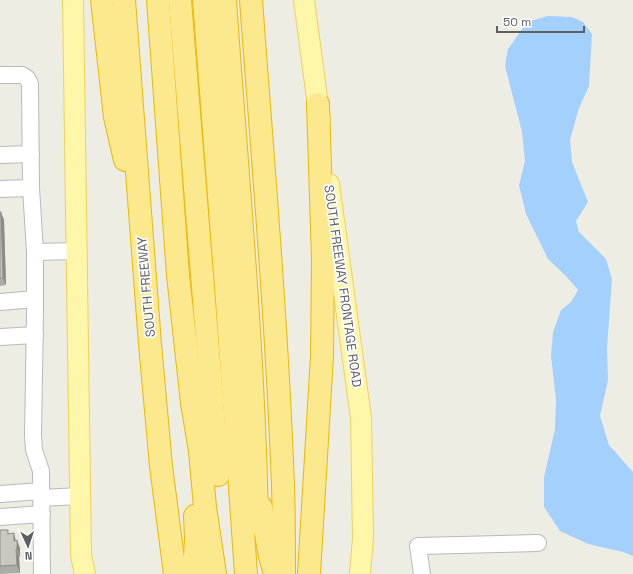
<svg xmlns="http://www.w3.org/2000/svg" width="633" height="574" font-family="'Space Grotesk',sans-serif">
	<rect width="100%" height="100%" fill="#eeede4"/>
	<path fill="#a4d0fe" d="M548 16 572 17 583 22 592 34 589 86 579 108 570 140 572 162 588 202 576 221 579 232 606 259 612 279 607 348 608 380 600 416 609 445 633 472V556L623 552 588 544 560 531 544 507V477L555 429 556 400 551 356 553 332 561 310 571 302 578 290 566 276 548 259 526 214 519 185 525 161 522 132 505 66 508 49 527 22Z"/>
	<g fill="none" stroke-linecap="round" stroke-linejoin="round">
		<g stroke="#b6b9be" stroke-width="18">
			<g id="minor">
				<path d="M0 75H22L27 78 30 84 31 188 35 252"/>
				<path d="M0 155 31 154"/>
				<path d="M0 189 31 188"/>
				<path d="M0 302 35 299"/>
				<path d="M0 337 35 335"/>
				<path d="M0 494 41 491"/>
				<path d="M41 498 80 496"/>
				<path d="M0 517 42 514"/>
				<path d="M42 574 41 471 34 450 33 435 35 314V252L77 251"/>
				<path d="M422 574 418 546 538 543"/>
			</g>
		</g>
		<g stroke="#f0d15b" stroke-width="22">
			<g id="major">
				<path d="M73 0 81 555 85 574"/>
				<path d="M304 0 320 121"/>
				<path d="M329 184 361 418 363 538 360 574"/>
			</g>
		</g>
		<g stroke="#efb703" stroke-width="24">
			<g id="highway">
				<path d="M102 0 115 117 125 160"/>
				<path d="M124 0 150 344 161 466 175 574"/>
				<path d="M158 0 178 275 192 403 200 451 205 507 215 574"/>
				<path d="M180 0 218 475"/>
				<path d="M204 0 227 301 246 574"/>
				<path d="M225 0C237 174 254 348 257 523"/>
				<path d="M251 0C263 162 277 324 283 486 284 515 284 545 284 574"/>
				<path d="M261 507 270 556 275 574"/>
				<path d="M194 574 196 539 195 516"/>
				<path d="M309 574 322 356 323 260 318 104"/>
			</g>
		</g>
		<use href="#minor" stroke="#fff" stroke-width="16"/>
		<use href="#major" stroke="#fef6a9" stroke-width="20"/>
		<use href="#highway" stroke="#fce88d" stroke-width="22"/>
	</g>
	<g fill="#aeaba6">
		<path d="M0 212 4 220 6 285 0 286Z"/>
		<path d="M0 530 16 541 20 548V557H19L20 573 0 574Z"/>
	</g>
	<g fill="#8d8b87">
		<path d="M1 212 4 220 6 285 3 278Z"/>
		<path d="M14 533 16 541H14Z"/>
		<path d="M17 540 20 548V557L17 549Z"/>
		<path d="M16 549 19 557 20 573 17 565Z"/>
	</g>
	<g fill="#cac7c1" stroke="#8d8b87">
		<path d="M0 212H1L3 278H0Z"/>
		<path d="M0 530H8V534L14 533V541L17 540V549H16L17 565 0 566Z"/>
	</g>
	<g text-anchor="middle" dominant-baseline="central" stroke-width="3.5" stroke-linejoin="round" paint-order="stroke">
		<g font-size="13" fill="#5c5f64" stroke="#fff">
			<text transform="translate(343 286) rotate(82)">SOUTH FREEWAY FRONTAGE ROAD</text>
			<text transform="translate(146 287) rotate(-95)">SOUTH FREEWAY</text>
		</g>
	</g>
	<g transform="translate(28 546) rotate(177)" stroke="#ffffff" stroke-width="3" paint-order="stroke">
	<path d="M0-3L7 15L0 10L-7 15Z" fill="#5c5f64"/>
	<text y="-6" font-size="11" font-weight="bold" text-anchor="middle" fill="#5c5f64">N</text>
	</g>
	<path d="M497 26v6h87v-6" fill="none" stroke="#5c5f64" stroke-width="2"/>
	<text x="503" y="26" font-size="12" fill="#5c5f64" stroke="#ffffff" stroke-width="3" paint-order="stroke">50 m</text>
</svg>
